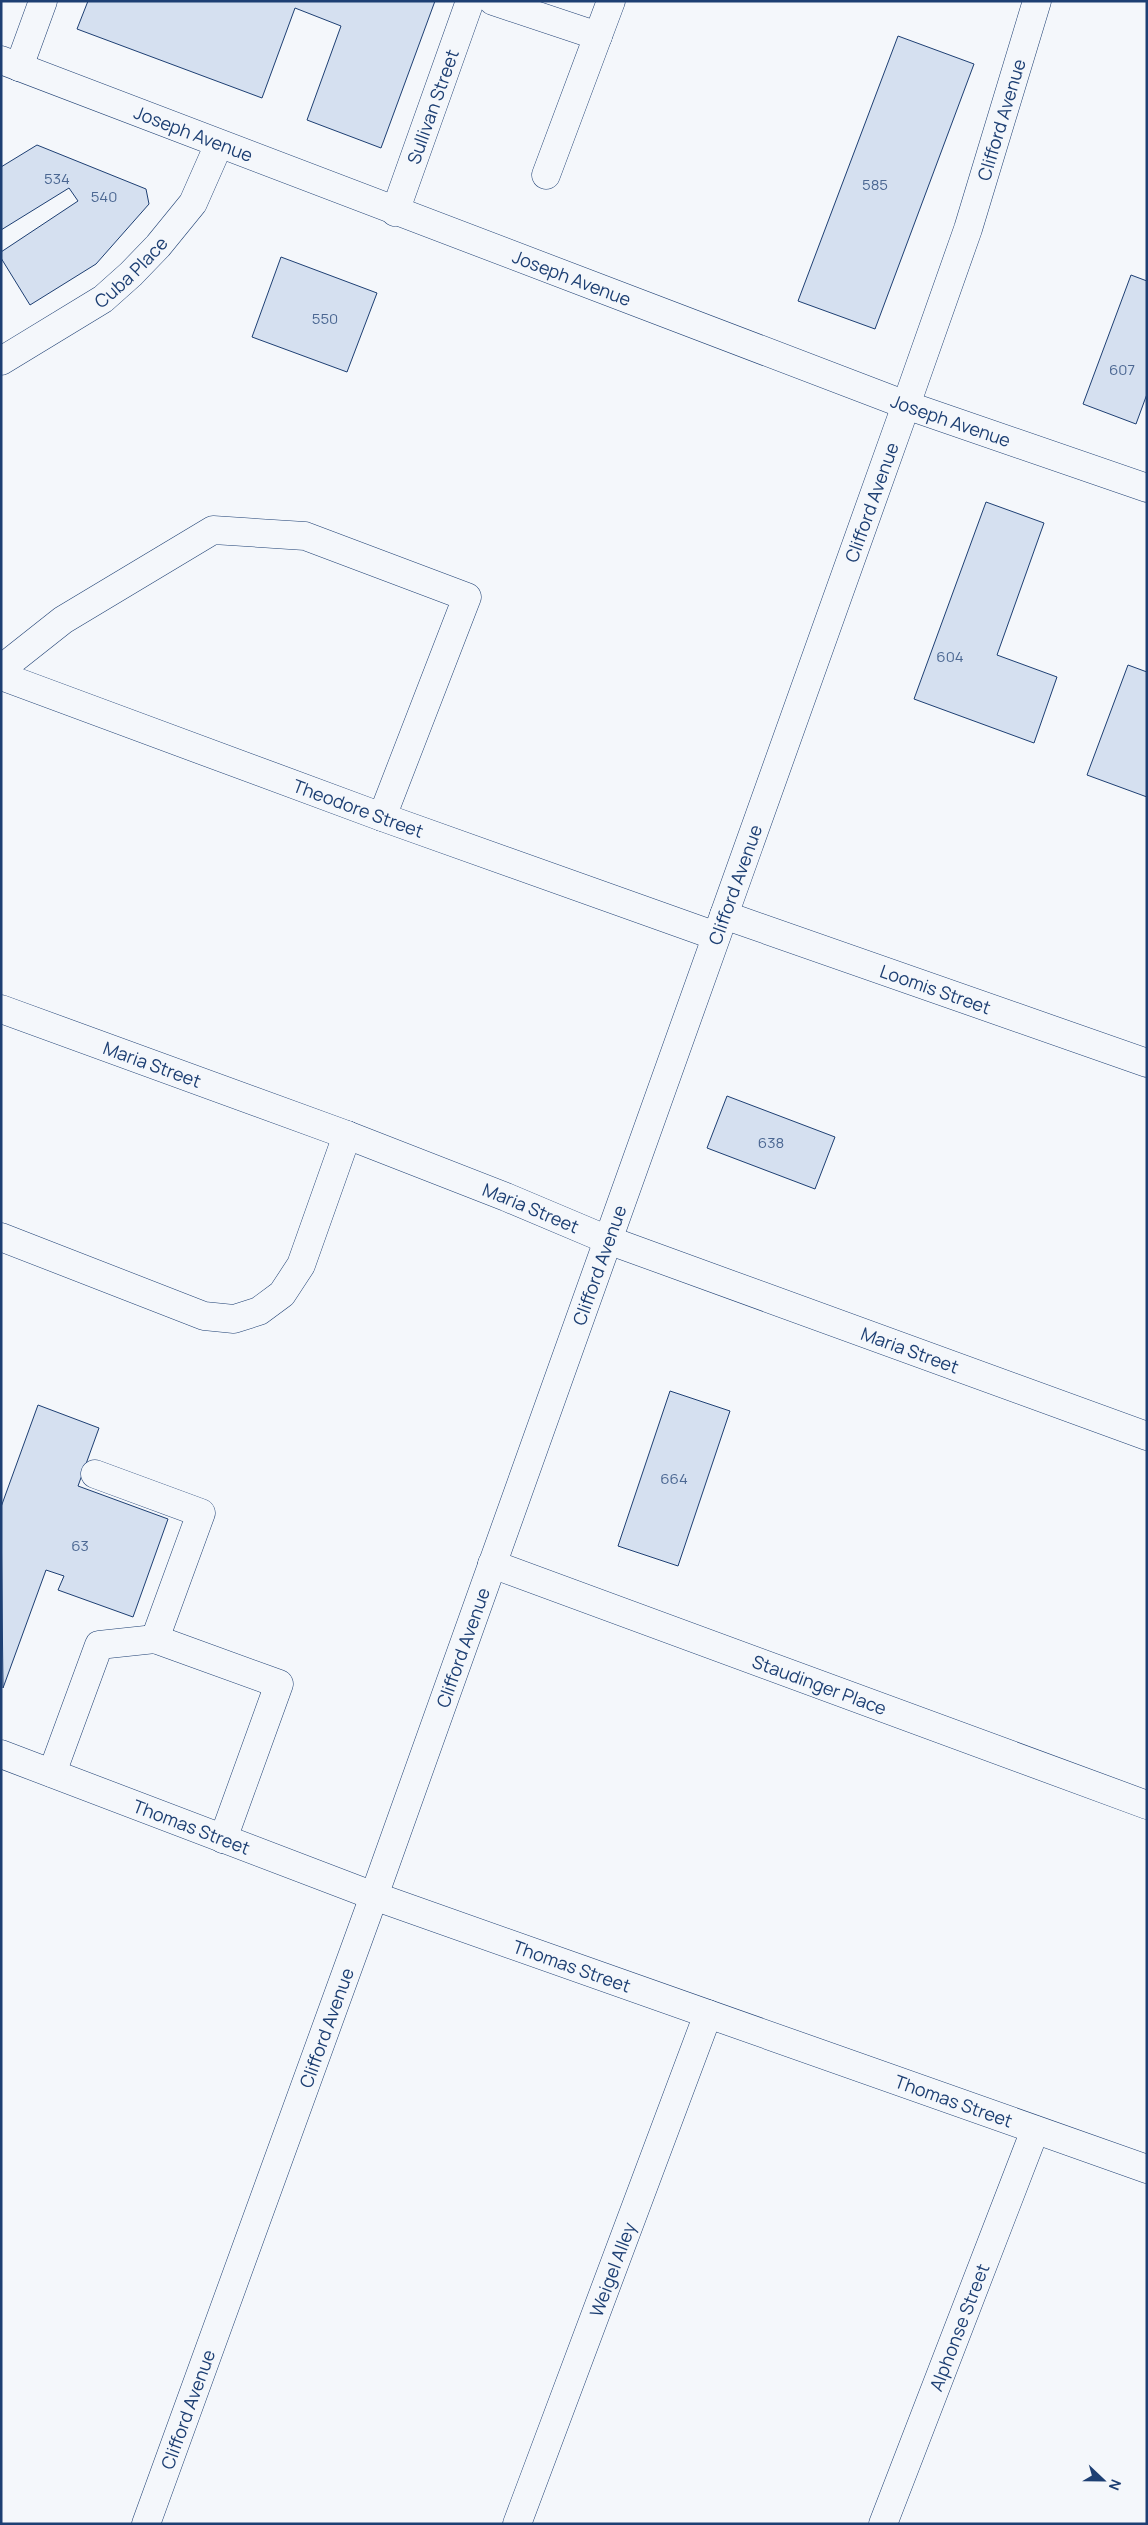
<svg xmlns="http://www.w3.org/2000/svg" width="1148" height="2525" font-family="Manrope,sans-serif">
	<rect width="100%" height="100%" fill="#f4f7fb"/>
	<g fill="#d5e0f0" stroke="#1d3f73">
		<path d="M88 1H435L381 148 307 120 341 26 295 8 262 98 77 29Z"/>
		<path d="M898 36 974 64 875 329 798 301Z"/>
		<path d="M37 145 146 189 149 204 96 264 30 305 1 258V252L78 201 69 188 1 230V167Z"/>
		<path d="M281 257 377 293 347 372 252 337Z"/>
		<path d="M1131 275 1147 281V394L1136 424 1083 404Z"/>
		<path d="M986 502 1044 523 997 655 1057 677 1034 743 914 699Z"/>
		<path d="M1128 665 1147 672V797L1087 775Z"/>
		<path d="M727 1096 835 1137 815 1189 707 1148Z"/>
		<path d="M670 1391 730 1411 678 1566 618 1546Z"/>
		<path d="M38 1405 99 1428 78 1486 168 1519 133 1617 58 1590 64 1576 46 1570 3 1688 1 1507Z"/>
	</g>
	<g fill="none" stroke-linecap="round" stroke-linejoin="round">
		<g stroke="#1d3f73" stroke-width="29">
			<g id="minor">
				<path d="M493 1 598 36"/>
				<path d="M19 67 43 1"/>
				<path d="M546 175 611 1"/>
				<path id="s1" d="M395 212 470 1"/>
				<path id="s2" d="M1 361 103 299 131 274 158 246 193 203 219 144"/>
				<path d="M1 669 63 620 213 530 305 536 467 597 382 817"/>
				<path id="s3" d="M1 676 382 817 716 936"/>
				<path id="s4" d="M724 915 1147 1063"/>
				<path id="s5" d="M1 1009 347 1135 506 1197 608 1240 1147 1436"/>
				<path d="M1 1237 204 1316 234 1319 259 1311 282 1294 301 1265 347 1135"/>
				<path d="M95 1474 201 1513 155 1639 279 1684 223 1839"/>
				<path id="s6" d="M492 1564 1147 1805"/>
				<path id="s7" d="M1 1754 374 1896 1147 2169"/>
				<path d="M52 1773 99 1645 155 1639"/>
				<path id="s8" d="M517 2524 708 2014"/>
				<path id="s9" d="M883 2524 1035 2130"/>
			</g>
		</g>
		<g stroke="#1d3f73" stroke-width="29">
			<g id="major">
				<path id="s10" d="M1 60 906 405 1147 488"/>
				<path id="s11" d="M146 2524 374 1896 906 405 968 229 1037 1"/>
			</g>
		</g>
		<use href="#minor" stroke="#f4f7fb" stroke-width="28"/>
		<use href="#major" stroke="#f4f7fb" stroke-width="28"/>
	</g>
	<g text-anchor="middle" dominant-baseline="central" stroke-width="4" stroke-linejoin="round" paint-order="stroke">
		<g font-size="15" fill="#4b6792">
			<text x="57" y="178">534</text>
			<text x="875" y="184">585</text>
			<text x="104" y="196">540</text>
			<text x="325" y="318">550</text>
			<text x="1122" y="369">607</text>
			<text x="950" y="656">604</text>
			<text x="771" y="1142">638</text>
			<text x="674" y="1478">664</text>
			<text x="80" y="1545">63</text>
		</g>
		<g font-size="18" fill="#1d3f73" stroke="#f4f7fb">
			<text stroke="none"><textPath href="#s1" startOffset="112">Sullivan Street</textPath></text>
			<text stroke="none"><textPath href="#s11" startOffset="2552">Clifford Avenue</textPath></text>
			<text stroke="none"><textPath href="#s10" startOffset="206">Joseph Avenue</textPath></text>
			<text stroke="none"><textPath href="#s2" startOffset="158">Cuba Place</textPath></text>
			<text stroke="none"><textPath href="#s10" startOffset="611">Joseph Avenue</textPath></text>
			<text stroke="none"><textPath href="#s10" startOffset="1016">Joseph Avenue</textPath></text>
			<text stroke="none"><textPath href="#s11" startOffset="2148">Clifford Avenue</textPath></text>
			<text stroke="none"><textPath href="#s3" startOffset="381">Theodore Street</textPath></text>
			<text stroke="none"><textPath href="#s11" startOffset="1742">Clifford Avenue</textPath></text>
			<text stroke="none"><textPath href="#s4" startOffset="224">Loomis Street</textPath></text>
			<text stroke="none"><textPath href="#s5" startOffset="161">Maria Street</textPath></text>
			<text stroke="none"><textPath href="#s5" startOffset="566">Maria Street</textPath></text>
			<text stroke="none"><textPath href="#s11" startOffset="1338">Clifford Avenue</textPath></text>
			<text stroke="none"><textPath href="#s5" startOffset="971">Maria Street</textPath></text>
			<text stroke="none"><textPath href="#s11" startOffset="932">Clifford Avenue</textPath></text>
			<text stroke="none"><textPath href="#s6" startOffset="349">Staudinger Place</textPath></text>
			<text stroke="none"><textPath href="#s7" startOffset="204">Thomas Street</textPath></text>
			<text stroke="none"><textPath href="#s7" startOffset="609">Thomas Street</textPath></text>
			<text stroke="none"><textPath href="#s11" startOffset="528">Clifford Avenue</textPath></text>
			<text stroke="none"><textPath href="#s7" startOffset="1014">Thomas Street</textPath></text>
			<text stroke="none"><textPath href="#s8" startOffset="272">Weigel Alley</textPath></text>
			<text stroke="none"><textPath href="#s9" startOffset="211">Alphonse Street</textPath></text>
			<text stroke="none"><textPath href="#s11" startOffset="122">Clifford Avenue</textPath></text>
		</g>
	</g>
	<rect width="1148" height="2525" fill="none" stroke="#1d3f73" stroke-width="5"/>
	<g transform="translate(1103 2480) rotate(112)" stroke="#f4f7fb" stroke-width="4" paint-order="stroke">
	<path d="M0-4L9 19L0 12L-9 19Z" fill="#1d3f73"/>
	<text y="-8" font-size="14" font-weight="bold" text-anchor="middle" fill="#1d3f73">N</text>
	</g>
</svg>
